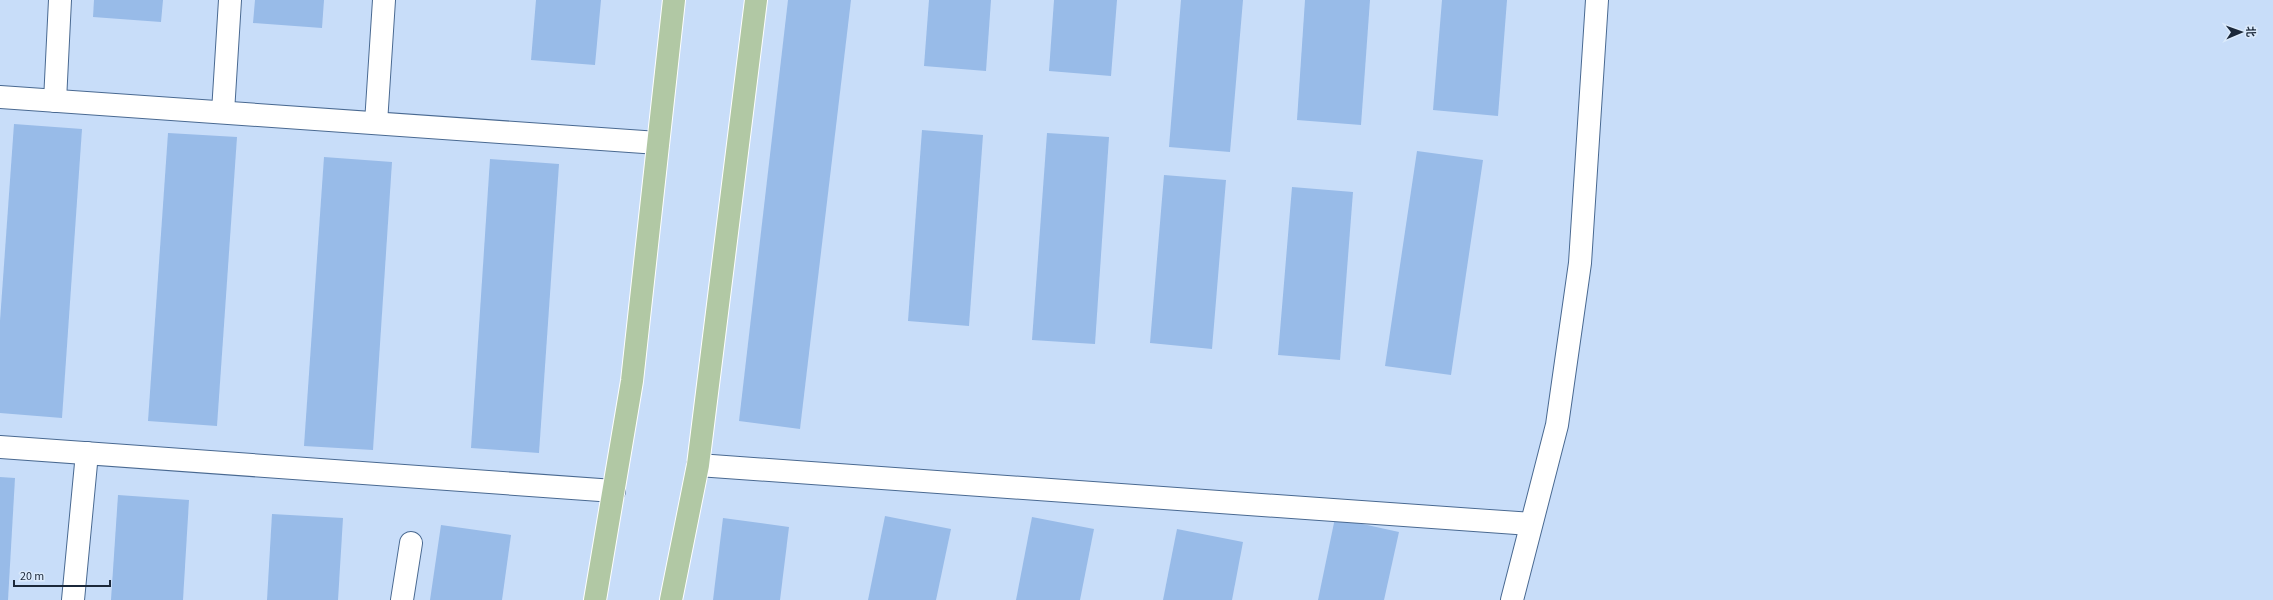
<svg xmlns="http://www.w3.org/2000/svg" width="2273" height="600" font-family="'Source Sans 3','Noto Sans SC',sans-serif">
	<rect width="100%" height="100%" fill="#c8ddf9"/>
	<g fill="#98bbe8">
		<path d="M94 0H163L161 22 93 17Z"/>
		<path d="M255 0H324L322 28 253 23Z"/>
		<path d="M536 0H601L595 65 531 60Z"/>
		<path d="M788 0H851L800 429 739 421Z"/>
		<path d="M929 0H991L986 71 924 66Z"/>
		<path d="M1054 0H1117L1111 76 1049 71Z"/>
		<path d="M1181 0H1243L1230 152 1169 147Z"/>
		<path d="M1305 0H1370L1361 125 1297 120Z"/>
		<path d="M1442 0H1507L1498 116 1433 110Z"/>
		<path d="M14 124 82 129 62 418 0 413V321Z"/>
		<path d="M922 130 983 135 969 326 908 321Z"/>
		<path d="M168 133 237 137 217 426 148 421Z"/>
		<path d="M1047 133 1109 137 1095 344 1032 340Z"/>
		<path d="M1417 151 1483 160 1451 375 1385 366Z"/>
		<path d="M324 157 392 162 373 450 304 446Z"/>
		<path d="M490 159 559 164 539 453 471 448Z"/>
		<path d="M1164 175 1226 180 1212 349 1150 343Z"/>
		<path d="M1292 187 1353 192 1340 360 1278 355Z"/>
		<path d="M0 477 15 478 8 600H0Z"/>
		<path d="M118 495 189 500 183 600H111Z"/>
		<path d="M272 514 343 518 338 600H267Z"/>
		<path d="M885 516 951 529 936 600H868Z"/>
		<path d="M1032 517 1094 529 1080 600H1016Z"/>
		<path d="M723 518 789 527 780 600H713Z"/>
		<path d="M1335 518 1399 532 1384 600H1318Z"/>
		<path d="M441 525 511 535 502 600H430Z"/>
		<path d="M1177 529 1243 542 1232 600H1163Z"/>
	</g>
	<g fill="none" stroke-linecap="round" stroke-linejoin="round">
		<g stroke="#496991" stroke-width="24">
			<g id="minor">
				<path d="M0 97 658 143"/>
				<path d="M55 101 60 0"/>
				<path d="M223 112 230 0"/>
				<path d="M376 123 384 0"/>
				<path d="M0 447 614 491"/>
				<path d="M698 465 1531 524"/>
				<path d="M73 600 87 453"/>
				<path d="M402 600 411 543"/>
			</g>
		</g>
		<g stroke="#496991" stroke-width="24">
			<path id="tertiary" d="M1512 600 1557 425 1580 263 1597 0"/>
		</g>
		<g stroke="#fff" stroke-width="24">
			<g id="primary">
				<path d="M595 600 632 381 674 0"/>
				<path d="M671 600 698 465 756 0"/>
			</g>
		</g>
		<use href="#minor" stroke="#fff" stroke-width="22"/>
		<use href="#tertiary" stroke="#fff" stroke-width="22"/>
		<use href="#primary" stroke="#b1c8a4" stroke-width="22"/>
	</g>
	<g transform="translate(2241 32) rotate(88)" stroke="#dbeafc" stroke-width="3" paint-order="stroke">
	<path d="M0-3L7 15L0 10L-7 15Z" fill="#1b283a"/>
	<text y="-6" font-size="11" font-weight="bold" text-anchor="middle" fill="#1b283a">北</text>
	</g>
	<path d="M14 580v6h96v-6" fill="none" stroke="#1b283a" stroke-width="2"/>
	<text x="20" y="580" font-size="12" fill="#1b283a" stroke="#dbeafc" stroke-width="3" paint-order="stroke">20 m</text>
</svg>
